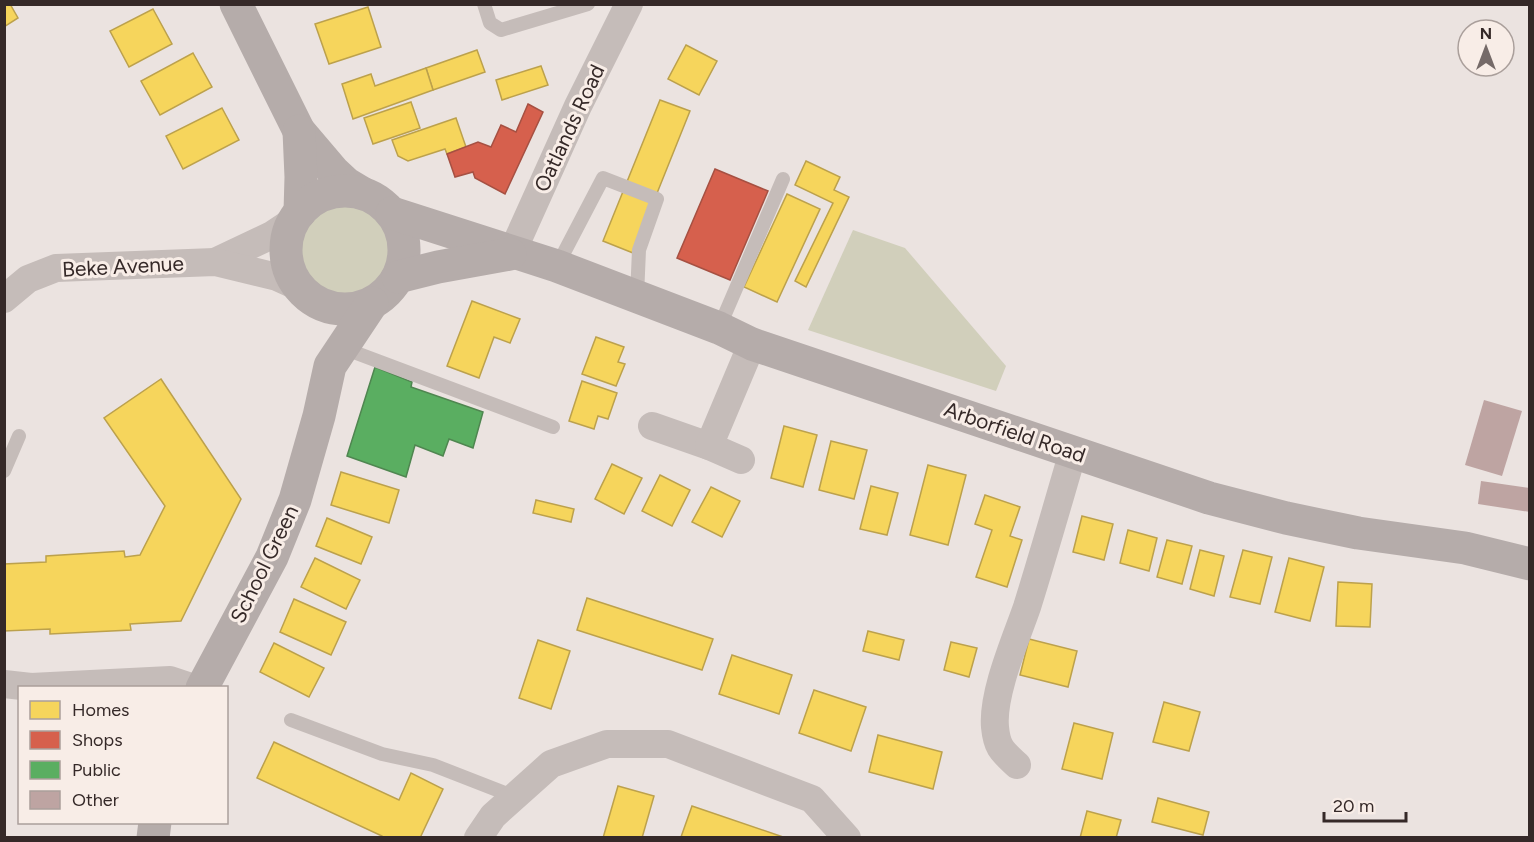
<svg xmlns="http://www.w3.org/2000/svg" width="1534" height="842" font-family="Figtree,sans-serif">
	<rect width="100%" height="100%" fill="#ebe3e0"/>
	<g fill="#d1cfbb">
		<circle cx="344" cy="251" r="45"/>
		<path d="M853 230 905 248 1006 366 996 391 808 330Z"/>
	</g>
	<g fill="#f6d55c" stroke="#bca14c" stroke-width="1.5">
		<path d="M4 4H10L18 18 4 27Z"/>
		<path d="M368 7 381 47 329 64 315 24Z"/>
		<path d="M153 9 172 44 129 67 110 31Z"/>
		<path d="M686 45 717 61 699 95 668 79Z"/>
		<path d="M477 50 485 72 433 90 426 68Z"/>
		<path d="M193 53 212 87 160 115 141 81Z"/>
		<path d="M541 66 548 85 502 100 496 80Z"/>
		<path d="M426 68 433 90 353 119 342 84 371 74 375 86Z"/>
		<path d="M660 100 690 111 633 253 603 241Z"/>
		<path d="M411 102 420 128 373 144 364 118Z"/>
		<path d="M222 108 239 140 183 169 166 136Z"/>
		<path d="M456 118 466 147 447 154 445 149 408 161 398 156 392 140Z"/>
		<path d="M806 161 840 177 834 190 849 197 806 287 795 281 833 203 795 185Z"/>
		<path d="M787 194 820 209 777 302 744 287Z"/>
		<path d="M472 301 520 319 510 343 494 337 479 378 447 366Z"/>
		<path d="M596 337 624 347 618 362 625 364 616 386 582 374Z"/>
		<path d="M161 379 241 499 181 621 130 624 131 630 50 634V629L4 631V564L46 562V556L124 551 125 557 140 555 165 506 104 418Z"/>
		<path d="M582 381 617 393 608 419 598 416 594 429 569 421Z"/>
		<path d="M784 426 817 435 803 487 771 478Z"/>
		<path d="M831 441 867 450 854 499 819 490Z"/>
		<path d="M612 464 642 478 624 514 595 499Z"/>
		<path d="M928 465 966 475 948 545 910 535Z"/>
		<path d="M341 472 399 490 389 523 331 505Z"/>
		<path d="M660 475 690 490 672 526 642 511Z"/>
		<path d="M871 486 898 493 887 535 860 529Z"/>
		<path d="M711 487 740 501 722 537 692 522Z"/>
		<path d="M985 495 1020 507 1010 536 1022 540 1007 587 976 577 992 530 975 524Z"/>
		<path d="M536 500 574 509 571 522 533 513Z"/>
		<path d="M1082 516 1113 524 1104 560 1073 552Z"/>
		<path d="M327 518 372 537 361 564 316 546Z"/>
		<path d="M1128 530 1157 538 1149 571 1120 563Z"/>
		<path d="M1167 540 1192 546 1182 584 1157 577Z"/>
		<path d="M1200 550 1224 556 1214 596 1190 589Z"/>
		<path d="M1243 550 1272 557 1260 604 1230 597Z"/>
		<path d="M315 558 360 580 346 609 301 587Z"/>
		<path d="M1289 558 1324 567 1310 621 1275 612Z"/>
		<path d="M1338 582 1372 584 1370 627 1336 626Z"/>
		<path d="M587 598 713 639 702 670 577 630Z"/>
		<path d="M294 599 346 622 331 655 280 632Z"/>
		<path d="M868 631 904 640 899 660 863 651Z"/>
		<path d="M1029 639 1077 651 1068 687 1020 675Z"/>
		<path d="M538 640 570 651 551 709 519 698Z"/>
		<path d="M951 642 977 648 969 677 944 670Z"/>
		<path d="M274 643 324 668 309 697 260 672Z"/>
		<path d="M732 655 792 675 779 714 719 694Z"/>
		<path d="M814 690 866 707 851 751 799 733Z"/>
		<path d="M1164 702 1200 712 1189 751 1153 742Z"/>
		<path d="M1074 723 1113 733 1102 779 1062 769Z"/>
		<path d="M878 735 942 752 933 789 869 772Z"/>
		<path d="M274 742 399 800 411 773 443 789 420 838H382V836L257 778Z"/>
		<path d="M618 786 654 796 642 838H603Z"/>
		<path d="M1158 798 1209 812 1203 835 1152 822Z"/>
		<path d="M692 806 786 838 681 837Z"/>
		<path d="M1087 811 1121 820 1116 838H1080Z"/>
	</g>
	<g fill="#d6604d" stroke="#a65042" stroke-width="1.5">
		<path d="M528 104 543 112 505 194 475 178 473 172 455 177 447 154 478 142 491 147 501 125 516 132Z"/>
		<path d="M715 169 768 191 730 280 677 258Z"/>
	</g>
	<path fill="#5aae61" stroke="#4f8650" stroke-width="1.5" d="M375 367 412 382 411 387 483 412 473 448 449 439 443 456 415 445 406 477 347 456Z"/>
	<g fill="#bea4a2">
		<path d="M1484 400 1522 411 1502 476 1465 465Z"/>
		<path d="M1481 481 1530 488V512L1478 504Z"/>
	</g>
	<g fill="none" stroke-linecap="round" stroke-linejoin="round">
		<g stroke="#c5bcb9" stroke-width="14">
			<path d="M484 4 490 23 501 30 588 4"/>
			<path d="M557 266 603 178 657 199 639 250 637 296"/>
			<path d="M719 328 783 179"/>
			<path d="M343 348 553 427"/>
			<path d="M4 471 19 436"/>
			<path d="M291 720 382 754 433 765 515 797"/>
		</g>
		<g stroke="#c5bcb9" stroke-width="28">
			<path d="M515 253 519 237 578 106 629 4"/>
			<path d="M215 262 272 235 293 221"/>
			<path d="M4 299 28 279 56 268 215 262 277 277 299 287"/>
			<path d="M652 426 709 446"/>
			<path d="M741 460 709 446 752 344"/>
			<path d="M4 684 31 687 170 680 194 688"/>
			<path d="M1017 765C1002 751 997 748 995 727 992 693 1016 639 1027 607 1043 556 1058 503 1073 452"/>
			<path d="M478 838 493 816 551 764 607 744H668L812 799 847 838"/>
		</g>
		<g stroke="#b5acaa" stroke-width="33">
			<path d="M236 4 299 131 333 171 347 184 362 193"/>
			<path d="M299 131 301 177 300 212"/>
			<circle cx="345" cy="250" r="59"/>
			<path d="M392 213 557 266 719 328 752 344 1209 498 1286 518 1358 533 1465 548 1530 564"/>
			<path d="M398 277 438 267 510 254"/>
			<path d="M202 688 272 557 295 500 319 416 330 366 372 303"/>
			<path d="M153 838 155 822"/>
		</g>
	</g>
	<g text-anchor="middle" dominant-baseline="central" stroke-width="6" stroke-linejoin="round" paint-order="stroke">
		<g font-size="21" fill="#352928" stroke="#f8ede7">
			<text transform="translate(569 128) rotate(-65)">Oatlands Road</text>
			<text transform="translate(123 266) rotate(-3)">Beke Avenue</text>
			<text transform="translate(1015 432) rotate(19)">Arborfield Road</text>
			<text transform="translate(264 564) rotate(-64)">School Green</text>
		</g>
	</g>
	<rect width="1534" height="842" fill="none" stroke="#352928" stroke-width="12"/>
	<rect x="18" y="686" width="210" height="138" fill="#f8ede7" stroke="#aa9f9b" stroke-width="1.5"/>
	<rect x="30" y="701" width="30" height="18" fill="#f6d55c" stroke="#aa9f9b" stroke-width="1.5"/>
	<text x="72" y="716" font-size="18" fill="#352928">Homes</text>
	<rect x="30" y="731" width="30" height="18" fill="#d6604d" stroke="#aa9f9b" stroke-width="1.5"/>
	<text x="72" y="746" font-size="18" fill="#352928">Shops</text>
	<rect x="30" y="761" width="30" height="18" fill="#5aae61" stroke="#aa9f9b" stroke-width="1.5"/>
	<text x="72" y="776" font-size="18" fill="#352928">Public</text>
	<rect x="30" y="791" width="30" height="18" fill="#bea4a2" stroke="#aa9f9b" stroke-width="1.5"/>
	<text x="72" y="806" font-size="18" fill="#352928">Other</text>
	<g transform="translate(1486 48)"><circle r="28" fill="#f8ede7" stroke="#aa9f9b" stroke-width="1.5"/>
	<path d="M0-4.5L10 22L0 15L-10 22Z" fill="#756a68"/>
	<text y="-9" font-size="16" font-weight="bold" text-anchor="middle" fill="#352928">N</text>
	</g>
	<path d="M1324 812v9h82v-9" fill="none" stroke="#352928" stroke-width="3"/>
	<text x="1333" y="812" font-size="18" fill="#352928" stroke="#f8ede7" stroke-width="4.5" paint-order="stroke">20 m</text>
</svg>
